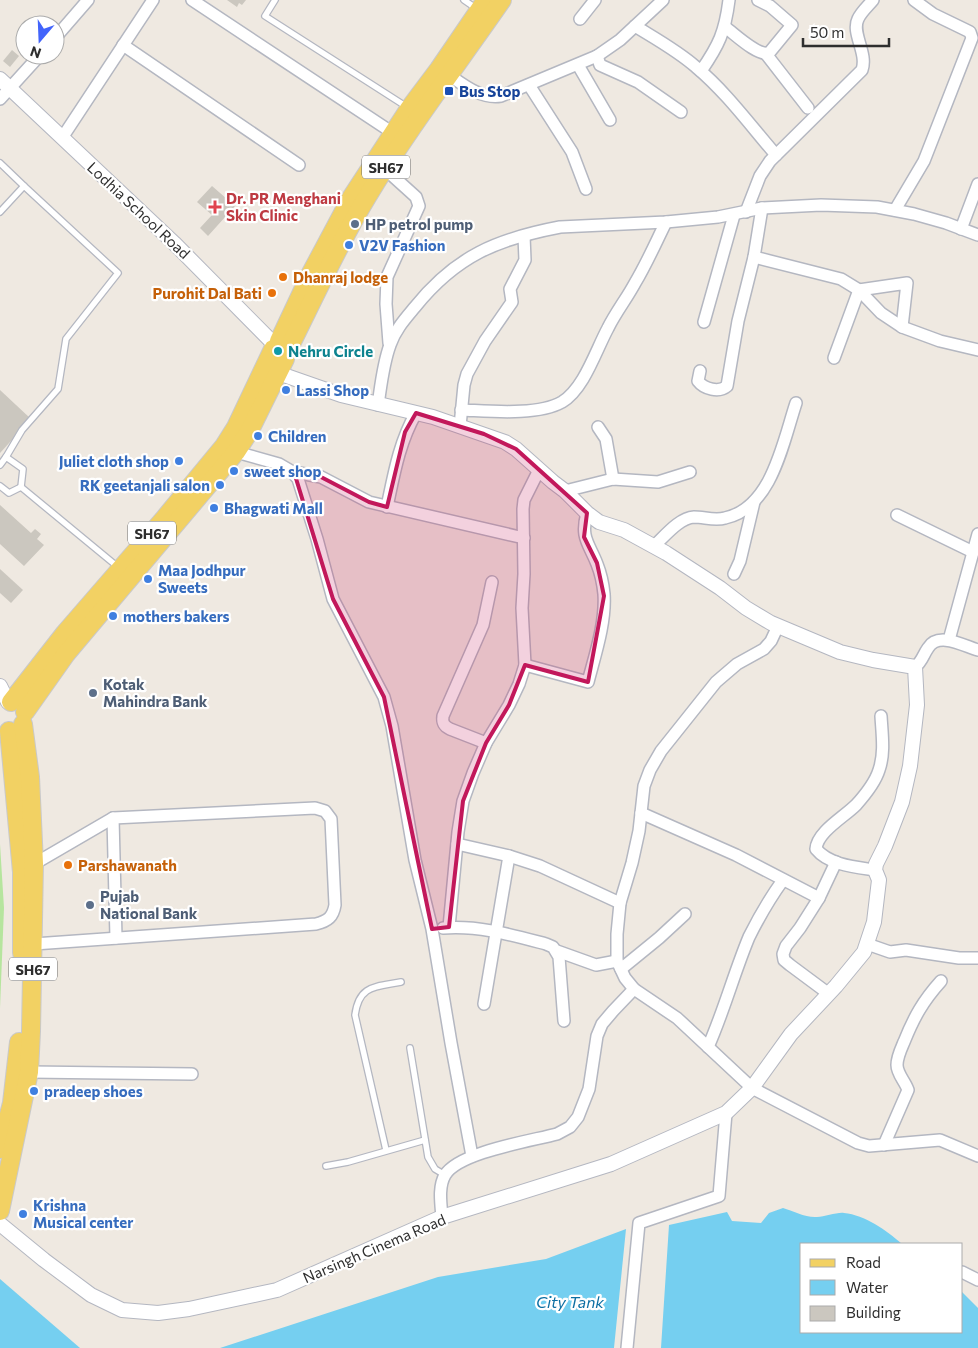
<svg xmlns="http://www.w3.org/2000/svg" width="978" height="1348" font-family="Commissioner,sans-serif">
	<rect width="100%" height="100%" fill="#efe9e1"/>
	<path fill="#b6e59e" d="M0 844 4 908 0 1008Z"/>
	<g fill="#75cff0">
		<path d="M783 1208C793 1211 806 1218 817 1217 825 1217 837 1212 844 1213 865 1215 886 1230 902 1244H802V1332H962V1292L978 1308V1348H661L669 1225 727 1212 732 1221 761 1223 769 1213Z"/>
		<path d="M626 1229 614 1348H220L438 1277 546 1259Z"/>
		<path d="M0 1279 80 1348H0Z"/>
	</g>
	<g fill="#cbc7bf">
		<path d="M227 0H246L242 5 239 3 237 7Z"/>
		<path d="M12 50 19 56 10 67 3 61Z"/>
		<path d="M212 186 235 206 208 236 200 228 212 215 197 202Z"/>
		<path d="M0 390 31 419 0 453Z"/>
		<path d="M0 505 31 533 35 529 41 534 37 539 44 545 24 566 0 544Z"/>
		<path d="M0 569 23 590 11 603 0 593Z"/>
	</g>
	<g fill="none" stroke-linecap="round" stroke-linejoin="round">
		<g stroke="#b4b7c1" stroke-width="8">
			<g id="service">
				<path d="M275 0 265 16 407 107"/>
				<path d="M464 0 477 9"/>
				<path d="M0 163 24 186"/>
				<path d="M0 212 24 186 118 273 66 339 58 389 22 430 6 457"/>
				<path d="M0 465 6 457 23 469 21 487"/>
				<path d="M0 486 9 493 21 487"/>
				<path d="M21 487 118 567"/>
				<path d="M410 1048 428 1157 435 1169 445 1175"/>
				<path d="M386 1150 355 1015C359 985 375 987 401 982"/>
				<path d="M326 1166 348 1162 425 1140"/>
			</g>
		</g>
		<g stroke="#b4b7c1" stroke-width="14">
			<g id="minor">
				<path d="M192 0 393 133"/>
				<path d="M580 19 595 0"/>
				<path d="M635 26C656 39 678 51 696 67 726 92 750 125 776 155"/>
				<path d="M725 27C735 34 757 56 769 53L792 25 770 6 758 0"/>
				<path d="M55 38 88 0"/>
				<path d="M123 45 299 165"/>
				<path d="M766 54 808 108"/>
				<path d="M597 56 600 65 638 82 681 112"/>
				<path d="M578 65 610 120"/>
				<path d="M701 71C719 45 725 32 729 0"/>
				<path d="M449 75C465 86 481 99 501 96L597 56 620 40 663 0"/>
				<path d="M529 85 572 152 586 189"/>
				<path d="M0 99 40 55"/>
				<path d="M62 138 153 0"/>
				<path d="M385 169 416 197 419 206 387 277 386 304 389 343"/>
				<path d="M895 210 924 161 972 38 970 32 966 30 933 14 914 0"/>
				<path d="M746 212 760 176 770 161 862 70C868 53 851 33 858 19 861 12 868 6 873 0"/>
				<path d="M961 229 978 184"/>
				<path d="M754 257 841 279 859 290 881 313 902 327 940 341 978 350"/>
				<path d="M704 322 734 215"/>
				<path d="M834 358 859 290 907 283 902 327"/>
				<path d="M700 371 698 381C704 389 719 393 727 386L738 321 754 257 762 208"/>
				<path d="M378 405C381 385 383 364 390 345 395 330 405 319 415 307 456 256 497 239 560 227L666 222 718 217 762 208 821 205 877 207 914 214 946 223 978 235"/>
				<path d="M461 410C489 411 537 416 562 402 584 389 596 350 608 328 616 312 627 298 635 283 647 263 656 242 666 222"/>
				<path d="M460 426 464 385 467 374 485 341 512 302 510 289 525 260 524 236"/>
				<path d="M598 427 606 439 613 479"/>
				<path d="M236 452 279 464 291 471 298 479 317 539 333 599 384 697 392 726 415 860 432 929 451 1043 472 1156"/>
				<path d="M296 476 294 472 321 477 369 502 524 538"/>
				<path d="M565 491 613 479 658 482 690 472"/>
				<path d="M387 507C394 474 399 443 416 413"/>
				<path d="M897 515 973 552"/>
				<path d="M654 546C665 536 679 518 694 517 704 517 715 521 725 518 772 508 783 442 796 403"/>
				<path d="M734 574 740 561 754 502"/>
				<path d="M778 626 771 641 764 649 737 664 716 682 661 751 650 770 644 786 639 831 632 863 620 903 617 934V961L625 978 634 989 677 1018 752 1088 858 1143 869 1146 940 1140 978 1156"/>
				<path d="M949 640 978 534"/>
				<path d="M525 665 588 682C595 655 606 622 604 594 603 584 601 574 597 564 589 543 580 538 587 513"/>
				<path d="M915 667C922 662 923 655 928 648 938 631 964 646 978 650"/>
				<path d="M486 743 450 729C444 726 442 723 443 716L483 625 492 582"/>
				<path d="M641 813 736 855 819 898"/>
				<path d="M113 818 116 938"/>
				<path d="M457 844 509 856 540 866 620 903"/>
				<path d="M875 870C855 867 829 865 816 849 817 832 844 817 856 805 865 795 875 783 879 770 885 753 882 734 881 716"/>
				<path d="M449 927 458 832 463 801 473 773 486 743 509 705 519 684 525 665 522 608 524 574 523 509 524 500 539 470"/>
				<path d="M443 928C478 925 512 935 546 944L553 947 559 957 564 1021"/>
				<path d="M34 944 316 924C328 921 333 917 335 905L331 819 325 811 315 808 113 818 34 864"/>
				<path d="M867 944 890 952 906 950 959 958H978"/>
				<path d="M557 951 596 965 617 961"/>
				<path d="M621 969 659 938 685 914"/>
				<path d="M829 994 790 965 784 960 783 954 786 946 800 928 819 898 836 862"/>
				<path d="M484 1004 509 856"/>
				<path d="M708 1047C724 1011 734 973 749 937 759 917 770 898 783 880"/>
				<path d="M29 1072 192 1074"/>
				<path d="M884 1145 908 1090C905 1081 897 1074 897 1065 897 1057 901 1049 904 1042 914 1017 923 1001 941 981"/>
				<path d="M442 1217C441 1204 438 1187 445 1175 459 1152 531 1141 557 1134L570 1127 578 1117 589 1089 597 1036 602 1024 613 1011 634 989"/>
				<path d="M962 1272 978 1280"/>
				<path d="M627 1348 639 1223 719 1196 726 1113"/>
			</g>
		</g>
		<g stroke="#b4b7c1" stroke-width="16">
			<g id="tertiary">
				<path d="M0 79 174 243 274 344"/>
				<path d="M0 686 8 702"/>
				<path d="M0 1224 44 1260 91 1295 122 1310 158 1313 189 1309 277 1290 442 1217 611 1164 726 1113 752 1088 791 1034 836 986 864 952 874 922 879 880 875 870 876 864 885 846 902 802 910 766 917 705 915 667 873 660 840 652 771 623 746 608 720 588 666 553 624 530 599 522 587 513 565 491 553 482 516 449 505 442 433 417 341 395 278 373"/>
			</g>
		</g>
		<g stroke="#c9c9c9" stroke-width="20">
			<g id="primary">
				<path d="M279 341 311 273 351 198 409 109 439 69 486 0"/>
				<path d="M290 346C315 296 338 245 367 197 408 129 457 65 502 0"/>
				<path d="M11 702 65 633 163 520 224 446 236 427 273 349"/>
				<path d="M25 712 66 654 236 452 249 432 285 359"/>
				<path d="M9 731 22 872V953"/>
				<path d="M0 1149 12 1103 19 1042"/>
				<path d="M0 1211 29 1072 31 1031 34 864 30 777 23 724"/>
			</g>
		</g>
		<use href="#service" stroke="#fff" stroke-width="5.5"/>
		<use href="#minor" stroke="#fff" stroke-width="11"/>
		<use href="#tertiary" stroke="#fff" stroke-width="14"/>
		<use href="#primary" stroke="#f2d163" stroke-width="18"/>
	</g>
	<path fill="#c2185b" fill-opacity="0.2" stroke="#c2185b" stroke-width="4" stroke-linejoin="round" d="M416 413 484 434 516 449 587 513 584 537 597 563 604 596 588 682 525 665 509 705 486 743 463 801 449 927 432 929 384 697 333 599 294 472 321 477 369 502 387 507 405 432Z"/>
	<rect fill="#1a4fb4" stroke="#fff" stroke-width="2" x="444" y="86" width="10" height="10" rx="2.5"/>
	<path fill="#e0444e" stroke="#fff" stroke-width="2" d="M212.5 199.5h5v5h5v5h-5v5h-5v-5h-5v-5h5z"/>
	<g fill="#5c6f8a" stroke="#fff" stroke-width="2">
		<circle cx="355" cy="224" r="5"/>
		<circle cx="93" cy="693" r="5"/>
		<circle cx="90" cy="905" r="5"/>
	</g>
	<g fill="#3f7fe0" stroke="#fff" stroke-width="2">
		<circle cx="349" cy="245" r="5"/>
		<circle cx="286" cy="390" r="5"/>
		<circle cx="258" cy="436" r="5"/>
		<circle cx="179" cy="461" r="5"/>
		<circle cx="234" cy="471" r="5"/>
		<circle cx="220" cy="485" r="5"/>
		<circle cx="214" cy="508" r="5"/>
		<circle cx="148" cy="579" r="5"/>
		<circle cx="113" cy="616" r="5"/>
		<circle cx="34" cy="1091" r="5"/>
		<circle cx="23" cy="1214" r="5"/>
	</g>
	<g fill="#e8710a" stroke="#fff" stroke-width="2">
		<circle cx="283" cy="277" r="5"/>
		<circle cx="272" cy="293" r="5"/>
		<circle cx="68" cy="865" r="5"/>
	</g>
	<circle fill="#0f9aa8" stroke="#fff" stroke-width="2" cx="278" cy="351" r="5"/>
	<g text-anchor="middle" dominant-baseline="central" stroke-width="4.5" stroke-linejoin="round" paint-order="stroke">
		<g fill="#fff" stroke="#6d6d6d" stroke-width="1">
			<rect x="362" y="155.5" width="48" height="23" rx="4"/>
			<rect x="128" y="521.5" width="48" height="23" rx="4"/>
			<rect x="9" y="957.5" width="48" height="23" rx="4"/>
		</g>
		<g font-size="14" font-weight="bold" fill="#2e2e2e">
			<text x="386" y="167">SH67</text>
			<text x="152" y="533">SH67</text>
			<text x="33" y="969">SH67</text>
		</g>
		<g font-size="15" font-weight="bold" fill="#164399" stroke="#fff" text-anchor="start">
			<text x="459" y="91">Bus Stop</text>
		</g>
		<g font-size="15" font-weight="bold" fill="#be3a42" stroke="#fff" text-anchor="start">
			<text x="226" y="198">Dr. PR Menghani<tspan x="226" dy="17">Skin Clinic</tspan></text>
		</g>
		<g font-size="15" fill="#2e2e2e" stroke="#fff">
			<text transform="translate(139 210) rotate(43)">Lodhia School Road</text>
			<text transform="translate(374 1248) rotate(-23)">Narsingh Cinema Road</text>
		</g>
		<g font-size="15" font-weight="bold" fill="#4e5e75" stroke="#fff" text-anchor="start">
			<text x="365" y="224">HP petrol pump</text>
			<text x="103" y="684">Kotak<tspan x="103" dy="17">Mahindra Bank</tspan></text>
			<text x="100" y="896">Pujab<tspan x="100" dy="17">National Bank</tspan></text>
		</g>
		<g font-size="15" font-weight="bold" fill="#366cbe" stroke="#fff" text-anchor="start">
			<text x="359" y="245">V2V Fashion</text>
			<text x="296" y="390">Lassi Shop</text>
			<text x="268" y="436">Children</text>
			<text x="169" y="461" text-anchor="end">Juliet cloth shop</text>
			<text x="244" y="471">sweet shop</text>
			<text x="210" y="485" text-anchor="end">RK geetanjali salon</text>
			<text x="224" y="508">Bhagwati Mall</text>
			<text x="158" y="570">Maa Jodhpur<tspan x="158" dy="17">Sweets</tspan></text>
			<text x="123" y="616">mothers bakers</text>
			<text x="44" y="1091">pradeep shoes</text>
			<text x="33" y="1205">Krishna<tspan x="33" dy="17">Musical center</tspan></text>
		</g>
		<g font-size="15" font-weight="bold" fill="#c56008" stroke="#fff" text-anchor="start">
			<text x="293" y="277">Dhanraj lodge</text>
			<text x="262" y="293" text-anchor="end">Purohit Dal Bati</text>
			<text x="78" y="865">Parshawanath</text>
		</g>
		<g font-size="15" font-weight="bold" fill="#0d838f" stroke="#fff" text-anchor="start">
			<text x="288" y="351">Nehru Circle</text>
		</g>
		<g font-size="16" font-style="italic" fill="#0d6fa3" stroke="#fff">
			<text x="570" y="1301">City Tank</text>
		</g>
	</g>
	<rect x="800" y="1243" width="162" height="90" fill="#ffffff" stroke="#ababab"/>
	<rect x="810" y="1259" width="25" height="8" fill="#f2d163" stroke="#ababab"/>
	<text x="846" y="1268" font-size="15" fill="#2e2e2e">Road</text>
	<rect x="810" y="1280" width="25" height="15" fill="#75cff0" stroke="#ababab"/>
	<text x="846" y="1293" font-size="15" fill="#2e2e2e">Water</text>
	<rect x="810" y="1306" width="25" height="15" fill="#cbc7bf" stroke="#ababab"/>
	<text x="846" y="1318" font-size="15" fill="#2e2e2e">Building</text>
	<g transform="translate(40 40) rotate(199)"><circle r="24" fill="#ffffff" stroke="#ababab"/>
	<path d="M0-4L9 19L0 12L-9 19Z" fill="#4264fb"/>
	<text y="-8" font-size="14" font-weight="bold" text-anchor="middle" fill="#2e2e2e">N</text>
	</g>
	<path d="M803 38v8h86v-8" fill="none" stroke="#2e2e2e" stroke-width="2.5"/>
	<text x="810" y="38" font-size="15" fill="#2e2e2e" stroke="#ffffff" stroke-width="4" paint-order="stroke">50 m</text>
</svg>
